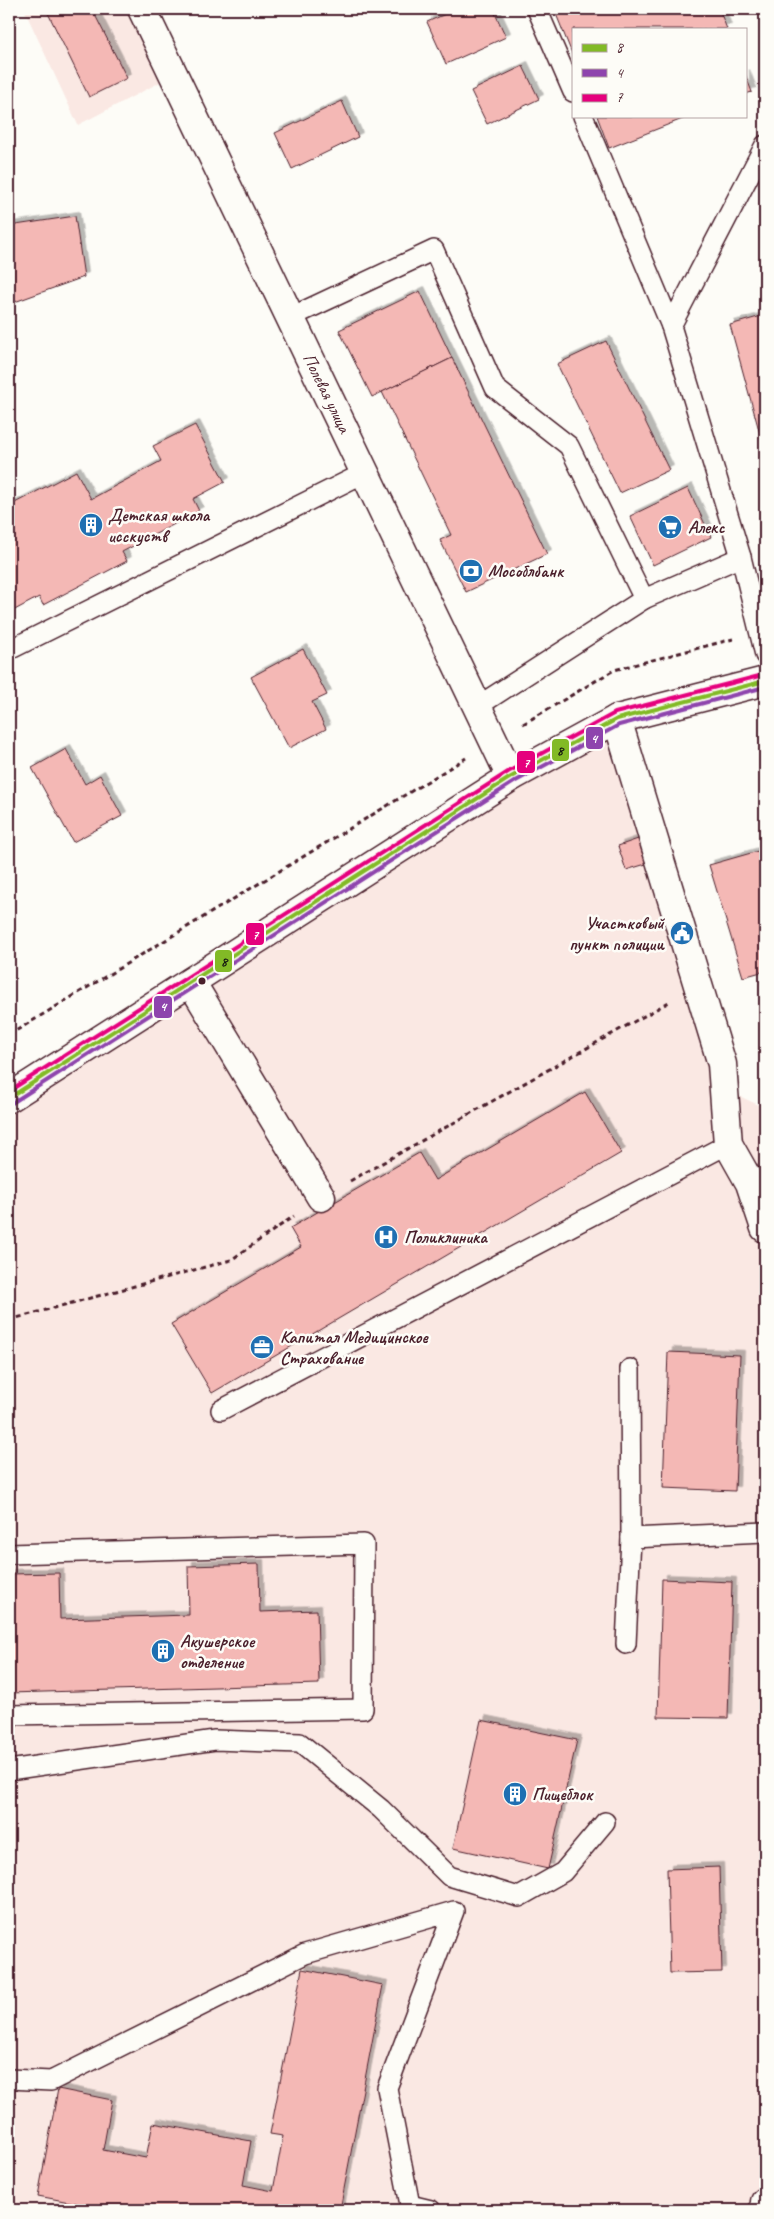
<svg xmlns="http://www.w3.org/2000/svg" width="774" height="2219" font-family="Caveat,sans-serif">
	<defs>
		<filter id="shadow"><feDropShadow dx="4.5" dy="-4.5" stdDeviation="0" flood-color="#0004"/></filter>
	</defs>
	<rect width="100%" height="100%" fill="#fdfcf7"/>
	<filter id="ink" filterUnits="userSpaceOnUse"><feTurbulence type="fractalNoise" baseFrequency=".02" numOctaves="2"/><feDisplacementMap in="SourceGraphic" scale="10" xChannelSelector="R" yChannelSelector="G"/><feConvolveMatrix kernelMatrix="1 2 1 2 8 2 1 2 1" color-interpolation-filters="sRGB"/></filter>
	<g filter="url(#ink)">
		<g fill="#fae8e3">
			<path d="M24 9H142L174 75 78 125Z"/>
			<path d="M618 721 737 1095 765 1108V2210H9V1100Z"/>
		</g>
		<g fill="#f4b8b5" stroke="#4a1f2b" filter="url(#shadow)">
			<path d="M46 9H92L127 78 89 97Z"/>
			<path d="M457 9H493L506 37 446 64 427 22Z"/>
			<path d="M554 9H719L727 29H573V56Z"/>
			<path d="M523 66 539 99 487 124 471 91Z"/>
			<path d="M745 74 752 92 745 94Z"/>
			<path d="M342 101 358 137 292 169 275 133Z"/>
			<path d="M597 116H690L609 148Z"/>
			<path d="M75 216 84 277 9 304V226Z"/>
			<path d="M420 291 452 358 372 397 339 330Z"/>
			<path d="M765 315V452L730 325Z"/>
			<path d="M606 341 669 470 620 493 557 364Z"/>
			<path d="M452 358 547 554 466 592 440 540 451 535 382 392Z"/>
			<path d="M195 425 225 482 193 499 199 511 122 552 127 561 43 605 39 597 9 613V545L12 543 9 538V506L76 471 91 499 161 461 153 446Z"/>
			<path d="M688 488 711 537 653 565 630 516Z"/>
			<path d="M303 649 327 695 312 702 326 729 289 748 251 677Z"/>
			<path d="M66 749 85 784 100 775 122 816 73 842 32 768Z"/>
			<path d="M638 839 646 864 626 870 618 846Z"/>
			<path d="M765 849V893L761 895 765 908V971L743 977 709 865Z"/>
			<path d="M765 893V908L761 895Z"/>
			<path d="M585 1092 621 1153 212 1393 171 1324 301 1247 290 1228 419 1153 435 1180Z"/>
			<path d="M668 1352 740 1355 735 1491 663 1488Z"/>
			<path d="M259 1564 260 1612 317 1610 319 1684 9 1693V1574L59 1573 60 1619 189 1615 188 1566Z"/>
			<path d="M662 1579 732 1582 728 1718 658 1717Z"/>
			<path d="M481 1720 577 1740 548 1869 453 1848Z"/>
			<path d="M719 1867 722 1972 670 1973 667 1869Z"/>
			<path d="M302 1969 383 1985 340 2210H112L38 2196 58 2089 112 2100 103 2150 146 2158 153 2123 251 2141 243 2185 273 2191 283 2136 270 2134Z"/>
		</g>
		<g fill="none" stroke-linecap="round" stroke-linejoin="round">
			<g stroke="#4a1f2b" stroke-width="22">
				<g id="service">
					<path d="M537 9 573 92"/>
					<path d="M583 116 671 326"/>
					<path d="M765 145 671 326 741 557 765 655"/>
					<path d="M291 317 434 250 495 388 569 446 644 599"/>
					<path d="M9 650 366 472"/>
					<path d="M478 706 644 599 741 557"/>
					<path d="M630 1369 631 1538 765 1532"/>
					<path d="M221 1410 728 1144"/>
					<path d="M9 1554 364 1544 363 1709 9 1715"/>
					<path d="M626 1644 631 1538"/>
					<path d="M9 1770 215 1740 300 1743 381 1809 449 1876 519 1897 563 1872 605 1822"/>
					<path d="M9 2079 51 2081 305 1954 454 1911 387 2088 410 2205 408 2210"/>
					<path d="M410 2205 431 2210"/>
				</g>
			</g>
			<g stroke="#4a1f2b" stroke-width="31">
				<path id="pedestrian" d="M191 982 321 1197"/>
			</g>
			<g stroke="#4a1f2b" stroke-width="31">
				<g id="minor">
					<path d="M617 719 722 1064 728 1144 750 1183 765 1228"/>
					<path d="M764 2210 765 2202"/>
				</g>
			</g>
			<g stroke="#4a1f2b" stroke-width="31">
				<path id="tertiary" d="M142 9 511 777"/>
			</g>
			<g stroke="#4a1f2b" stroke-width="31">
				<path id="secondary" d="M9 1098 511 777 617 719 765 681"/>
			</g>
			<g stroke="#4a1f2b" stroke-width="3" stroke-dasharray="5 4" stroke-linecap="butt">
				<path d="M523 724 614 670 733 639"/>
				<path d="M9 1035 466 758"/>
				<path d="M350 1181 669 1002"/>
				<path d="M9 1320 231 1260 294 1216"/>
			</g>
			<use href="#service" stroke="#fdfcf7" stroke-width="19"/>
			<use href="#pedestrian" stroke="#fdfcf7" stroke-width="28"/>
			<use href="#minor" stroke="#fdfcf7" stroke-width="28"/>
			<use href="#tertiary" stroke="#fdfcf7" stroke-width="28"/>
			<use href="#secondary" stroke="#fdfcf7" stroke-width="28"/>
			<g stroke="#fdfcf7" stroke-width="8">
				<path id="bus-1" d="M9 1098 511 777 617 719 765 681"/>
			</g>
			<g stroke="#fdfcf7" stroke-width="8">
				<path id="bus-2" d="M12 1103 514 782 619 725 765 687"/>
			</g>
			<g stroke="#fdfcf7" stroke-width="8">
				<path id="bus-3" d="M9 1091 508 772 615 713 763 675"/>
			</g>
			<use href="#bus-1" stroke="#82ba26" stroke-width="4"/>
			<use href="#bus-2" stroke="#8e44ad" stroke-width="4"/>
			<use href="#bus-3" stroke="#e5007d" stroke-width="4"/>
		</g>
	</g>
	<defs>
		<g id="building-disc" transform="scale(1.25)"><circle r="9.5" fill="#1f6fb2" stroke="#fdfcf7"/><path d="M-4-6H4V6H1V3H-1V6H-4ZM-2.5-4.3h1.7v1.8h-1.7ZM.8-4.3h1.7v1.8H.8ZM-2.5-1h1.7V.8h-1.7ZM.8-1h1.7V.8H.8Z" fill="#fff"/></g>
		<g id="supermarket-disc" transform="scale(1.25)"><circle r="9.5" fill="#1f6fb2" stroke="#fdfcf7"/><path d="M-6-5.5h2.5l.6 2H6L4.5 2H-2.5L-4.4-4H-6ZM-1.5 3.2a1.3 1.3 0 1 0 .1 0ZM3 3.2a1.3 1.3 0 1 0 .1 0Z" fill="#fff"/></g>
		<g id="bank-disc" transform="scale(1.25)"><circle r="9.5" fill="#1f6fb2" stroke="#fdfcf7"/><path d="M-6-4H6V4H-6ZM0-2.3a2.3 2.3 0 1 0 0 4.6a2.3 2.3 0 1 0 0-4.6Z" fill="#fff"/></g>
		<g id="civic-disc" transform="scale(1.25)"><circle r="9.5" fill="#1f6fb2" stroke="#fdfcf7"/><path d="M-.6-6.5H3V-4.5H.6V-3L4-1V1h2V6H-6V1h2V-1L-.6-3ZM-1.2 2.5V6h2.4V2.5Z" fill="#fff"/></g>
		<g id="hospital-disc" transform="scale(1.25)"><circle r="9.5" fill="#1f6fb2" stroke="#fdfcf7"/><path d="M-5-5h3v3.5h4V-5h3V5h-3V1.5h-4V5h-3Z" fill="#fff"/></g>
		<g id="office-disc" transform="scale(1.25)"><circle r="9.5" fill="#1f6fb2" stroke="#fdfcf7"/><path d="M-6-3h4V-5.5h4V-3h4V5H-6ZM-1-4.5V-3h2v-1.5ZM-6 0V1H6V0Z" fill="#fff"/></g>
	</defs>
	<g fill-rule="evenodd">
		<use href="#building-disc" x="91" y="525"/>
		<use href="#supermarket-disc" x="670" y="527"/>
		<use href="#bank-disc" x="471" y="571"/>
		<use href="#civic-disc" x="682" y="933"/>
		<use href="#hospital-disc" x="386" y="1237"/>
		<use href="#office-disc" x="262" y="1347"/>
		<use href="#building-disc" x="163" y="1651"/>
		<use href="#building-disc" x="515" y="1794"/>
	</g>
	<circle fill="#4a1f2b" stroke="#fdfcf7" stroke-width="2" cx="202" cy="981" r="4.5"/>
	<g text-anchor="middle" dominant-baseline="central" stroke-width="5" stroke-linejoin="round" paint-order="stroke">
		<g font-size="18" fill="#4a1f2b" stroke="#fdfcf7">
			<text transform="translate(327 393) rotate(64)">Полевая улица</text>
		</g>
		<g font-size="18" font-weight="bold" fill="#4a1f2b" stroke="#fdfcf7" text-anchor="start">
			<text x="108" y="515">Детская школа<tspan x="108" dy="21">исскуств</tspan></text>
			<text x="688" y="527">Алекс</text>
			<text x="488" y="571">Мособлбанк</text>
			<text x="664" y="923" text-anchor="end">Участковый<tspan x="664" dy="21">пункт полиции</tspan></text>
			<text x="404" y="1237">Поликлиника</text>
			<text x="280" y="1337">Капитал Медицинское<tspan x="280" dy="21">Страхование</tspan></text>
			<text x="180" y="1641">Акушерское<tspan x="180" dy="21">отделение</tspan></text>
			<text x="532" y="1794">Пищеблок</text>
		</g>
	</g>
	<g stroke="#fdfcf7" stroke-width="2">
		<rect x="585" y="726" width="19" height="24" rx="5" fill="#8e44ad"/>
		<rect x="551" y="738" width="19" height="24" rx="5" fill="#82ba26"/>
		<rect x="516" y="750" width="20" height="24" rx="5" fill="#e5007d"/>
		<rect x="245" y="922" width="20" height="24" rx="5" fill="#e5007d"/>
		<rect x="214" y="949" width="19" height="24" rx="5" fill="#82ba26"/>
		<rect x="153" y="995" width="20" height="24" rx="5" fill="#8e44ad"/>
	</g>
	<g font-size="14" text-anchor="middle" font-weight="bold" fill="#fff">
		<text x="594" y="743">4</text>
		<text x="526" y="767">7</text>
		<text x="255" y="939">7</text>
		<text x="163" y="1011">4</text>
	</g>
	<g font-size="14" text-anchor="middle" font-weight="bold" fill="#111">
		<text x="560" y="755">8</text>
		<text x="224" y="966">8</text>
	</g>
	<rect width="774" height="2219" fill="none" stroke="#fdfcf7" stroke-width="30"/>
	<rect x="15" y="15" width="744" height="2189" fill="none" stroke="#4a1f2b" stroke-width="2" filter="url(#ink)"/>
	<rect x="572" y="28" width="175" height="90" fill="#fdfcf7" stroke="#b5a4a5"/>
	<rect x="582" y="44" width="25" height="8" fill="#82ba26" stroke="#b5a4a5"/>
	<text x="616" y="52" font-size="15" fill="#4a1f2b">8</text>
	<rect x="582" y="69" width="25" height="8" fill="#8e44ad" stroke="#b5a4a5"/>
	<text x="616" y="78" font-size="15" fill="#4a1f2b">4</text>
	<rect x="582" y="94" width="25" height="8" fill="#e5007d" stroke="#b5a4a5"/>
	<text x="616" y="102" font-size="15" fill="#4a1f2b">7</text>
</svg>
